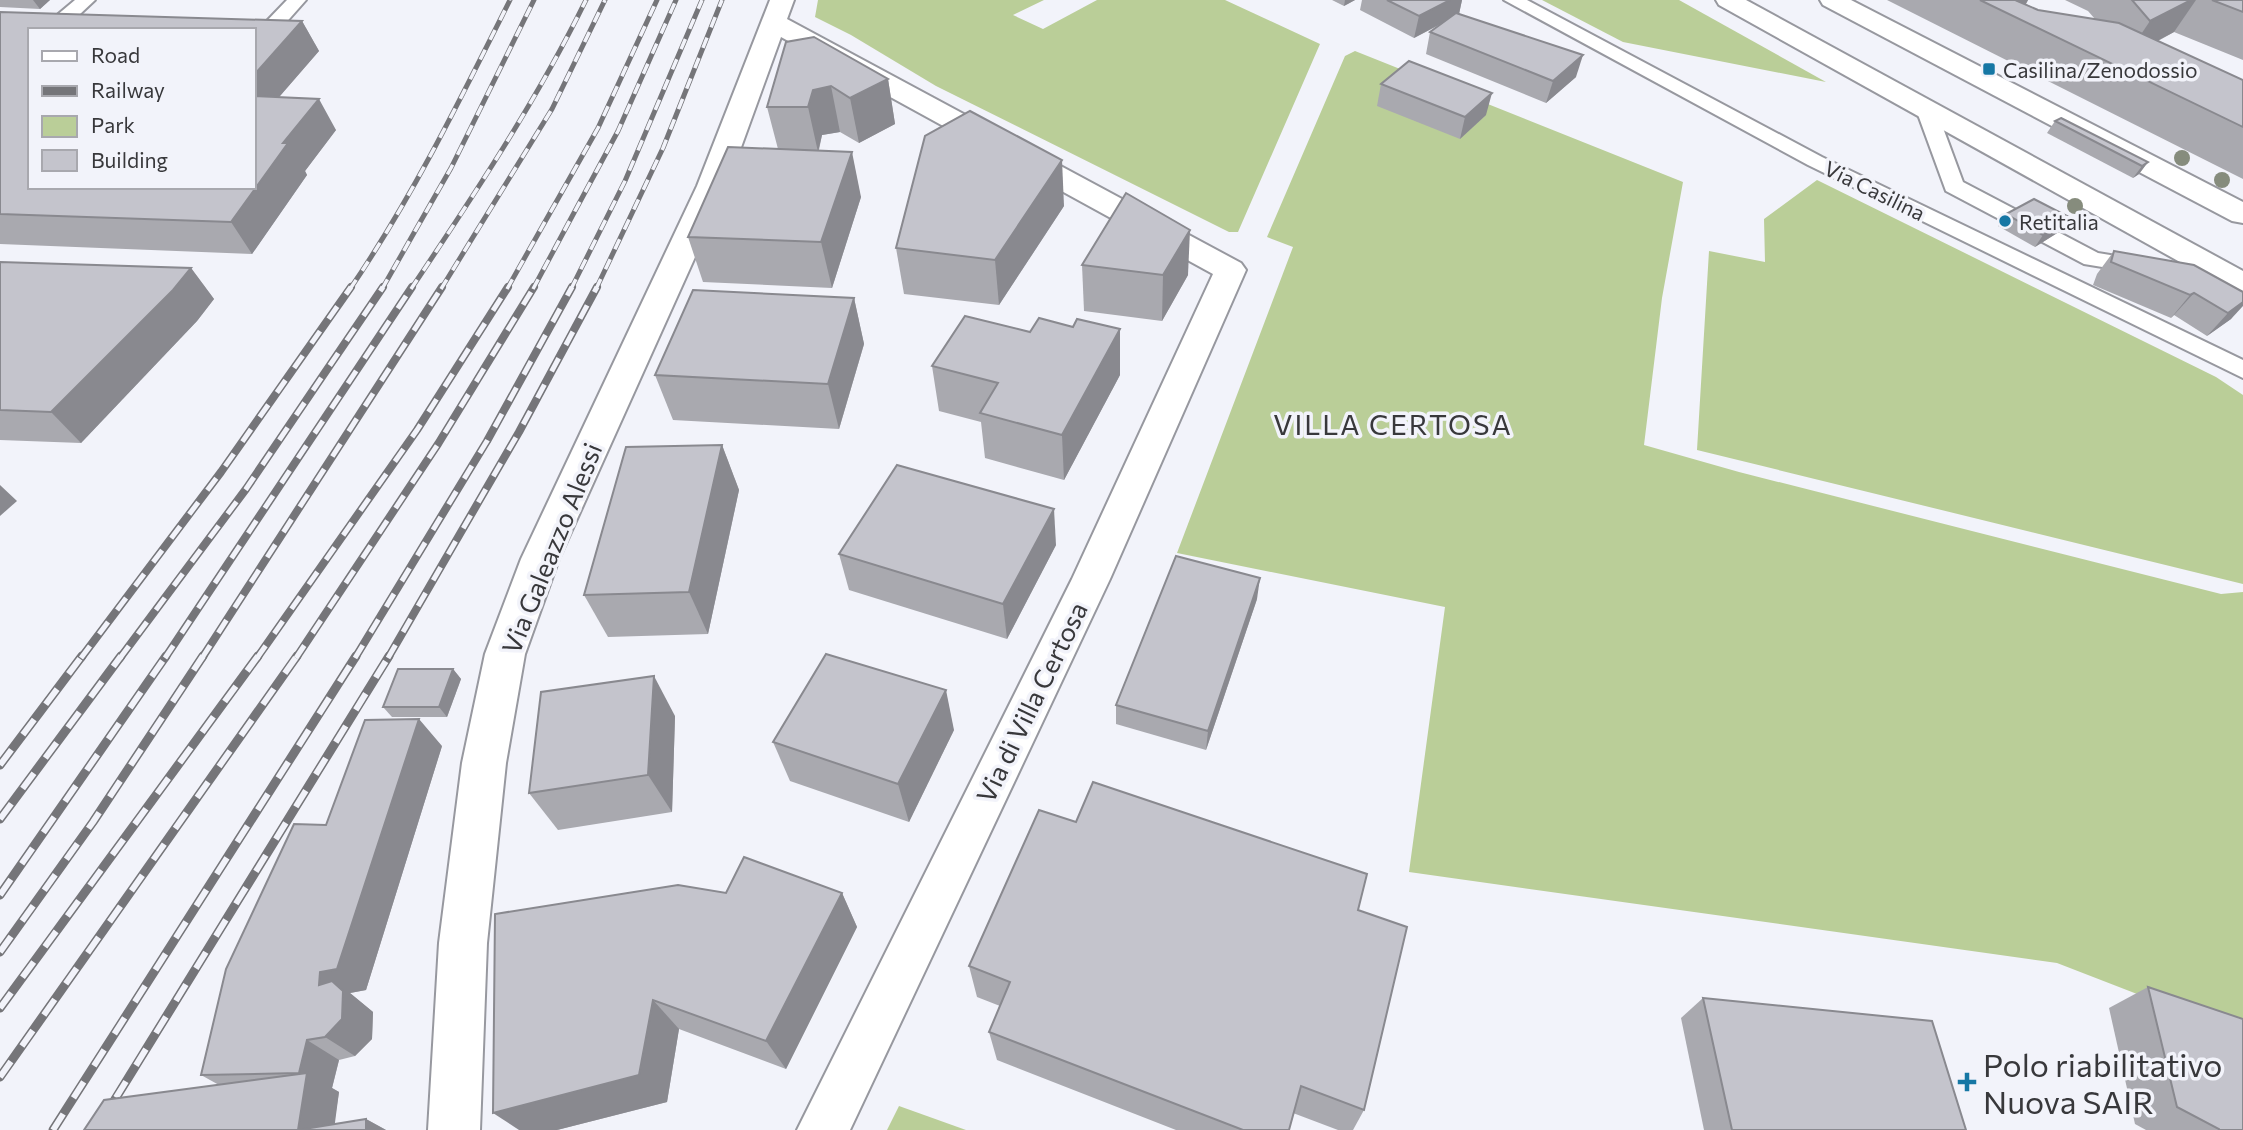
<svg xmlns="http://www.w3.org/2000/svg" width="2243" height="1130" font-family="Commissioner,sans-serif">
	<rect width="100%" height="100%" fill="#f2f3fa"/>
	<g fill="#bace98">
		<path d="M818 0H1044L1013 15 1043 29 1097 0H1225L1320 44 1238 232H1229L936 86 851 35 815 17Z"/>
		<path d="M1542 0H1679L1826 82 1623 42Z"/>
		<path d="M1355 51 1683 182 1662 298 1644 445 1739 472 2221 594 2243 592V1035L2057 963 1409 872 1445 607 1177 553 1293 247 1267 237 1345 56Z"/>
		<path d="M1817 180 2216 377 2243 395V584L1697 450 1709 251 1765 262 1764 219Z"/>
		<path d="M899 1106 966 1130H887Z"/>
	</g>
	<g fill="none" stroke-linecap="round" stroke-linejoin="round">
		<g stroke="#97989f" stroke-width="4">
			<g id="lane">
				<path d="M75 0H95L64 29H50L48 25 50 21Z"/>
				<path d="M287 0H306L275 35 254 36V30H245L247 26 263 25Z"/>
				<path d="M1504 0H1527L1822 157 2243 360V378L1808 165Z"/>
				<path d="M1926 103 1933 105 1936 109 1963 182 2098 253 2153 262 2156 267 2153 272 2145 274 2084 264 1946 191 1916 109 1919 105Z"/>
			</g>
		</g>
		<g stroke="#97989f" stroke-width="4">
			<path id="street" d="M770 0H794L787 19 1241 263 1246 270 1110 579 850 1130H797L1072 579 1213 274 781 37 727 186 559 559 525 654 506 763 487 943 480 1130H428L439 943 462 763 485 654 521 559 697 186Z"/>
		</g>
		<g stroke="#97989f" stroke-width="4">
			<g id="secondary">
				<path d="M1716 0H1746L2243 271V294L2232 291 1719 5Z"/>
				<path d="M1820 0H1851L2243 202V223L2232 221 1823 5Z"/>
			</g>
		</g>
		<use href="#lane" fill="#fff" fill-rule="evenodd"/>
		<use href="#street" fill="#fff" fill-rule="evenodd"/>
		<use href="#secondary" fill="#fff" fill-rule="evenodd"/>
		<g stroke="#757579" stroke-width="5">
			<g id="rail-far2">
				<path d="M350 289C412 198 461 98 510 0"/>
				<path d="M382 289 451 168 534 0"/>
				<path d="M411 289C474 195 536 102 586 0"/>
				<path d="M441 289 552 109 605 0"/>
				<path d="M507 289 598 128 657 0"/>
				<path d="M533 289 618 131 676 0"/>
				<path d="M571 289 625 181 702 0"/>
				<path d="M596 289 663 148 722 0"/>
			</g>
		</g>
		<g stroke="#757579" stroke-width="8">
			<g id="rail-far1">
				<path d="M81 658 221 472 351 287"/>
				<path d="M120 658 246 489 383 287"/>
				<path d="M165 658 412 287"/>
				<path d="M202 658 442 287"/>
				<path d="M257 658 417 430 508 287"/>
				<path d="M296 658 438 444 534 287"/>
				<path d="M355 658 487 441 572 287"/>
				<path d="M388 658 519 432 597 287"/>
			</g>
		</g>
		<g stroke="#757579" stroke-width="9">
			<g id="rail">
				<path d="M0 765 82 656"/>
				<path d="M0 819 121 656"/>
				<path d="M0 895 166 656"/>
				<path d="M0 952 93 822 203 656"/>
				<path d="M0 1008 258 656"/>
				<path d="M0 1077 297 656"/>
				<path d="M53 1130 356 656"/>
				<path d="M96 1130 389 656"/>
			</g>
		</g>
		<use href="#rail-far2" stroke="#f2f3fa" stroke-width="3.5" stroke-dasharray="11" stroke-linecap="butt"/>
		<use href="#rail-far1" stroke="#f2f3fa" stroke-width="5" stroke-dasharray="15" stroke-linecap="butt"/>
		<use href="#rail" stroke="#f2f3fa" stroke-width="6" stroke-dasharray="19" stroke-linecap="butt"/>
	</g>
	<g fill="#868c7d">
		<circle cx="2182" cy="158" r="8"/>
		<circle cx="2222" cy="180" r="8"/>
		<circle cx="2075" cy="206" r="8"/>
	</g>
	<g fill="#a9a9af">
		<path d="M0 0H50L40 9 0 7Z"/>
		<path d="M1332 0H1355L1344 6Z"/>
		<path d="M1362 0H1462L1459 14 1576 77 1546 103 1426 54 1430 32 1445 22 1414 38 1360 10Z"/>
		<path d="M1887 0H2028L2026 4 2038 10 2095 19 2088 11 2065 0H2243V60L2174 32 2158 41 2243 80V179Z"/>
		<path d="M0 12 302 21 319 51 279 97 336 130 305 171 307 175 252 254 0 244Z"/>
		<path d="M786 42 888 79 895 124 859 143 840 132 822 135 819 150 861 197 832 288 703 282 688 237 778 149 767 107Z"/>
		<path d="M1381 84 1486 115 1460 139 1377 106Z"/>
		<path d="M2055 121 2148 162 2139 174 2133 178 2047 133Z"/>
		<path d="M1064 206 999 305 904 294 896 248Z"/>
		<path d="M2006 214 2071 218 2062 230 2035 247 1998 226Z"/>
		<path d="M2114 251 2243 292 2231 319 2207 336 2174 315 2171 318 2093 285 2097 274Z"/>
		<path d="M0 262 191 268 214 299 197 321 81 443 0 440Z"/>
		<path d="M1082 265 1188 275 1162 321 1084 311Z"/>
		<path d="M854 298 864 344 839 429 673 420 655 375Z"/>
		<path d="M932 366 1120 375 1064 480 985 458 981 422 939 411Z"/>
		<path d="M722 445 739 490 708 634 608 637 584 595Z"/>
		<path d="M1056 545 1007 639 849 590 839 554Z"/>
		<path d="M1257 599 1206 750 1116 724V705Z"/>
		<path d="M453 669 461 679 447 717H392L383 707Z"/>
		<path d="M675 716 672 812 558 830 529 793Z"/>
		<path d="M954 730 909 822 790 781 773 742Z"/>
		<path d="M442 746 366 990 350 993 373 1012 372 1039 355 1056 339 1060 332 1088 339 1092 334 1124 366 1119 386 1130H84L219 1085 201 1075 326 825Z"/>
		<path d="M1076 822 1358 910 1364 1110 1353 1130H1338L1293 1113 1289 1130H1176L997 1060 989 1032 1000 1006 977 997 969 966Z"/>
		<path d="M726 893H842L857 927 786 1069 679 1029 667 1102 557 1130Z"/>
		<path d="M2148 987 2243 1130H2146L2135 1124 2109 1008Z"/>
		<path d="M1703 998 1966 1130H1704L1681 1018Z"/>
	</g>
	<g fill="#89898f">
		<path d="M33 0H50L40 9Z"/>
		<path d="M1345 0H1355L1344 6Z"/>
		<path d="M1450 0H1462L1459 14 1414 38 1419 16Z"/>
		<path d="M2018 0H2028L2018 18Z"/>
		<path d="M2191 0H2196L2174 32 2125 58 2150 21Z"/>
		<path d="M302 21 319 51 254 126V75Z"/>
		<path d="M1583 55 1576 77 1546 103 1553 81Z"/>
		<path d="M888 79 895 124 859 143 850 98Z"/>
		<path d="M831 86 840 132 822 135 818 152 808 107 813 90Z"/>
		<path d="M1492 93 1486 115 1460 139 1465 117Z"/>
		<path d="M319 99 336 130 305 171 307 175 252 254 231 222 283 143Z"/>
		<path d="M852 152 861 197 832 288 821 242Z"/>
		<path d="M1062 160 1064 206 999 305 995 260Z"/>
		<path d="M2148 162 2139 174 2133 178 2142 166Z"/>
		<path d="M2071 218 2062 230 2035 247 2043 235Z"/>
		<path d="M1190 230 1188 275 1162 321 1163 275Z"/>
		<path d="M191 268 214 299 197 321 81 443 51 412Z"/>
		<path d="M2194 293 2174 315 2171 318 2190 295Z"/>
		<path d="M854 298 864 344 839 429 828 384Z"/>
		<path d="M2243 302V306L2231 319 2207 336 2228 313Z"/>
		<path d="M1120 329V375L1064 480 1062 435Z"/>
		<path d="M722 445 739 490 708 634 689 592Z"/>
		<path d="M0 485 17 501 0 516Z"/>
		<path d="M1054 509 1056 545 1007 639 1003 604Z"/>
		<path d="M1260 578 1257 599 1206 750 1208 731Z"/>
		<path d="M453 669 461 679 447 717 439 707Z"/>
		<path d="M654 676 675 716 672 812 648 775Z"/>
		<path d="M946 690 954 730 909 822 898 784Z"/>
		<path d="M419 719 442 746 366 990 350 993 373 1012 372 1039 355 1056 325 1037 319 985 320 972Z"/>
		<path d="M842 893 857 927 786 1069 766 1041Z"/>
		<path d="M653 1000 679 1029 667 1102 557 1130H519L493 1113Z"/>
		<path d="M307 1040 339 1060 332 1088 339 1092 334 1130H298L306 1077 299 1073Z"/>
		<path d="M366 1119 386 1130H366Z"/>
	</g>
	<g fill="#c4c4cc" stroke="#89898f" stroke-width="2">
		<path d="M1387 0H1450L1419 16Z"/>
		<path d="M1980 0H2018L2017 1 2038 10 2119 23 2243 80V127Z"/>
		<path d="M2132 0H2191L2150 21Z"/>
		<path d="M2212 0H2243V12Z"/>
		<path d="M0 12 302 21 254 75V30H30V187H254V96L319 99 283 143H288L231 222 0 214Z"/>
		<path d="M1456 13 1583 55 1553 81 1430 32Z"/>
		<path d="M814 37 888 79 850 98 831 86 813 90 808 107H767L786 42Z"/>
		<path d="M1409 61 1492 93 1465 117 1381 84Z"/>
		<path d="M970 111 1062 160 995 260 896 248 925 136Z"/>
		<path d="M2061 118 2148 162 2142 166 2055 121Z"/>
		<path d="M728 147 852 152 821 242 688 237Z"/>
		<path d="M1126 193 1190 230 1163 275 1082 265Z"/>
		<path d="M2034 199 2071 218 2043 235 2006 214Z"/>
		<path d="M2114 251 2194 265 2243 292V302L2228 313 2194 293 2190 295 2111 262Z"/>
		<path d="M0 262 191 268 173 290 51 412 0 410Z"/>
		<path d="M693 290 854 298 828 384 655 375Z"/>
		<path d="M965 316 1030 332 1039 318 1073 327 1077 319 1120 329 1062 435 980 413 998 383 932 366Z"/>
		<path d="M722 445 689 592 584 595 626 447Z"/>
		<path d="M897 465 1054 509 1003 604 839 554Z"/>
		<path d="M1176 556 1260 578 1208 731 1116 705Z"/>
		<path d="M826 654 946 690 898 784 773 742Z"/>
		<path d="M398 669H453L439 707H383Z"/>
		<path d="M654 676 648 775 529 793 541 692Z"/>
		<path d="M419 719 337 969 320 972 319 985 332 981 343 991 342 1019 325 1037 307 1040 299 1073 201 1075 226 969 294 824 326 825 365 720Z"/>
		<path d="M1093 782 1367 874 1358 910 1407 927 1364 1110 1301 1086 1289 1130H1243L989 1032 1010 982 969 966 1039 810 1076 822Z"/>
		<path d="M744 857 842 893 766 1041 653 1000 639 1075 493 1113 495 914 678 885 726 893Z"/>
		<path d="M2148 987 2243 1019V1130H2219V1129L2177 1107Z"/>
		<path d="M1703 998 1932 1021 1966 1130H1732Z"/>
		<path d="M307 1073 298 1130 366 1119V1130H84L104 1100Z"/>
	</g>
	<g fill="#1677a4" stroke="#f2f3fa" stroke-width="2.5">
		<rect x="1982" y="62" width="14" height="14" rx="3.5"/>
		<circle cx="2005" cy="221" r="7"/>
		<path d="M1963.5 1071.5h7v7h7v7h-7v7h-7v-7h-7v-7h7z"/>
	</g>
	<g text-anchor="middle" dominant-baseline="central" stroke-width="7" stroke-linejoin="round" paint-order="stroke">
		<g font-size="21" fill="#38383b" stroke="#f2f3fa" text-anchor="start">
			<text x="2003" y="69">Casilina/Zenodossio</text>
			<text x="2019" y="221">Retitalia</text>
		</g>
		<g font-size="21" fill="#38383b" stroke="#f2f3fa">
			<text transform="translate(1875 190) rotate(26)">Via Casilina</text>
		</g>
		<g font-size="26" fill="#38383b" stroke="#f2f3fa">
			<text transform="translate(551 548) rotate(-68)">Via Galeazzo Alessi</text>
			<text transform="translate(1031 702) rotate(-64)">Via di Villa Certosa</text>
		</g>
		<g font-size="28" letter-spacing="2" fill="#38383b" stroke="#f2f3fa">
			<text x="1393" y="424">VILLA CERTOSA</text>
		</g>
		<g font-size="32" fill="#38383b" stroke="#f2f3fa" text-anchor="start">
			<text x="1983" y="1064">Polo riabilitativo<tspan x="1983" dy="37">Nuova SAIR</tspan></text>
		</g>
	</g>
	<rect x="28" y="28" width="228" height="161" fill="#f2f3fa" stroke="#a8a8ae" stroke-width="2"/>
	<rect x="42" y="51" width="35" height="10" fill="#ffffff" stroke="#a8a8ae" stroke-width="2"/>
	<text x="91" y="63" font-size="21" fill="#38383b">Road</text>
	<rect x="42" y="86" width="35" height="10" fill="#757579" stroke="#a8a8ae" stroke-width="2"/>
	<text x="91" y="98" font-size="21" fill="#38383b">Railway</text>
	<rect x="42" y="116" width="35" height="21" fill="#bace98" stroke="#a8a8ae" stroke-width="2"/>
	<text x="91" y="133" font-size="21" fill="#38383b">Park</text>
	<rect x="42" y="150" width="35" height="21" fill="#c4c4cc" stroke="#a8a8ae" stroke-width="2"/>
	<text x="91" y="168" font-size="21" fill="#38383b">Building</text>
</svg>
